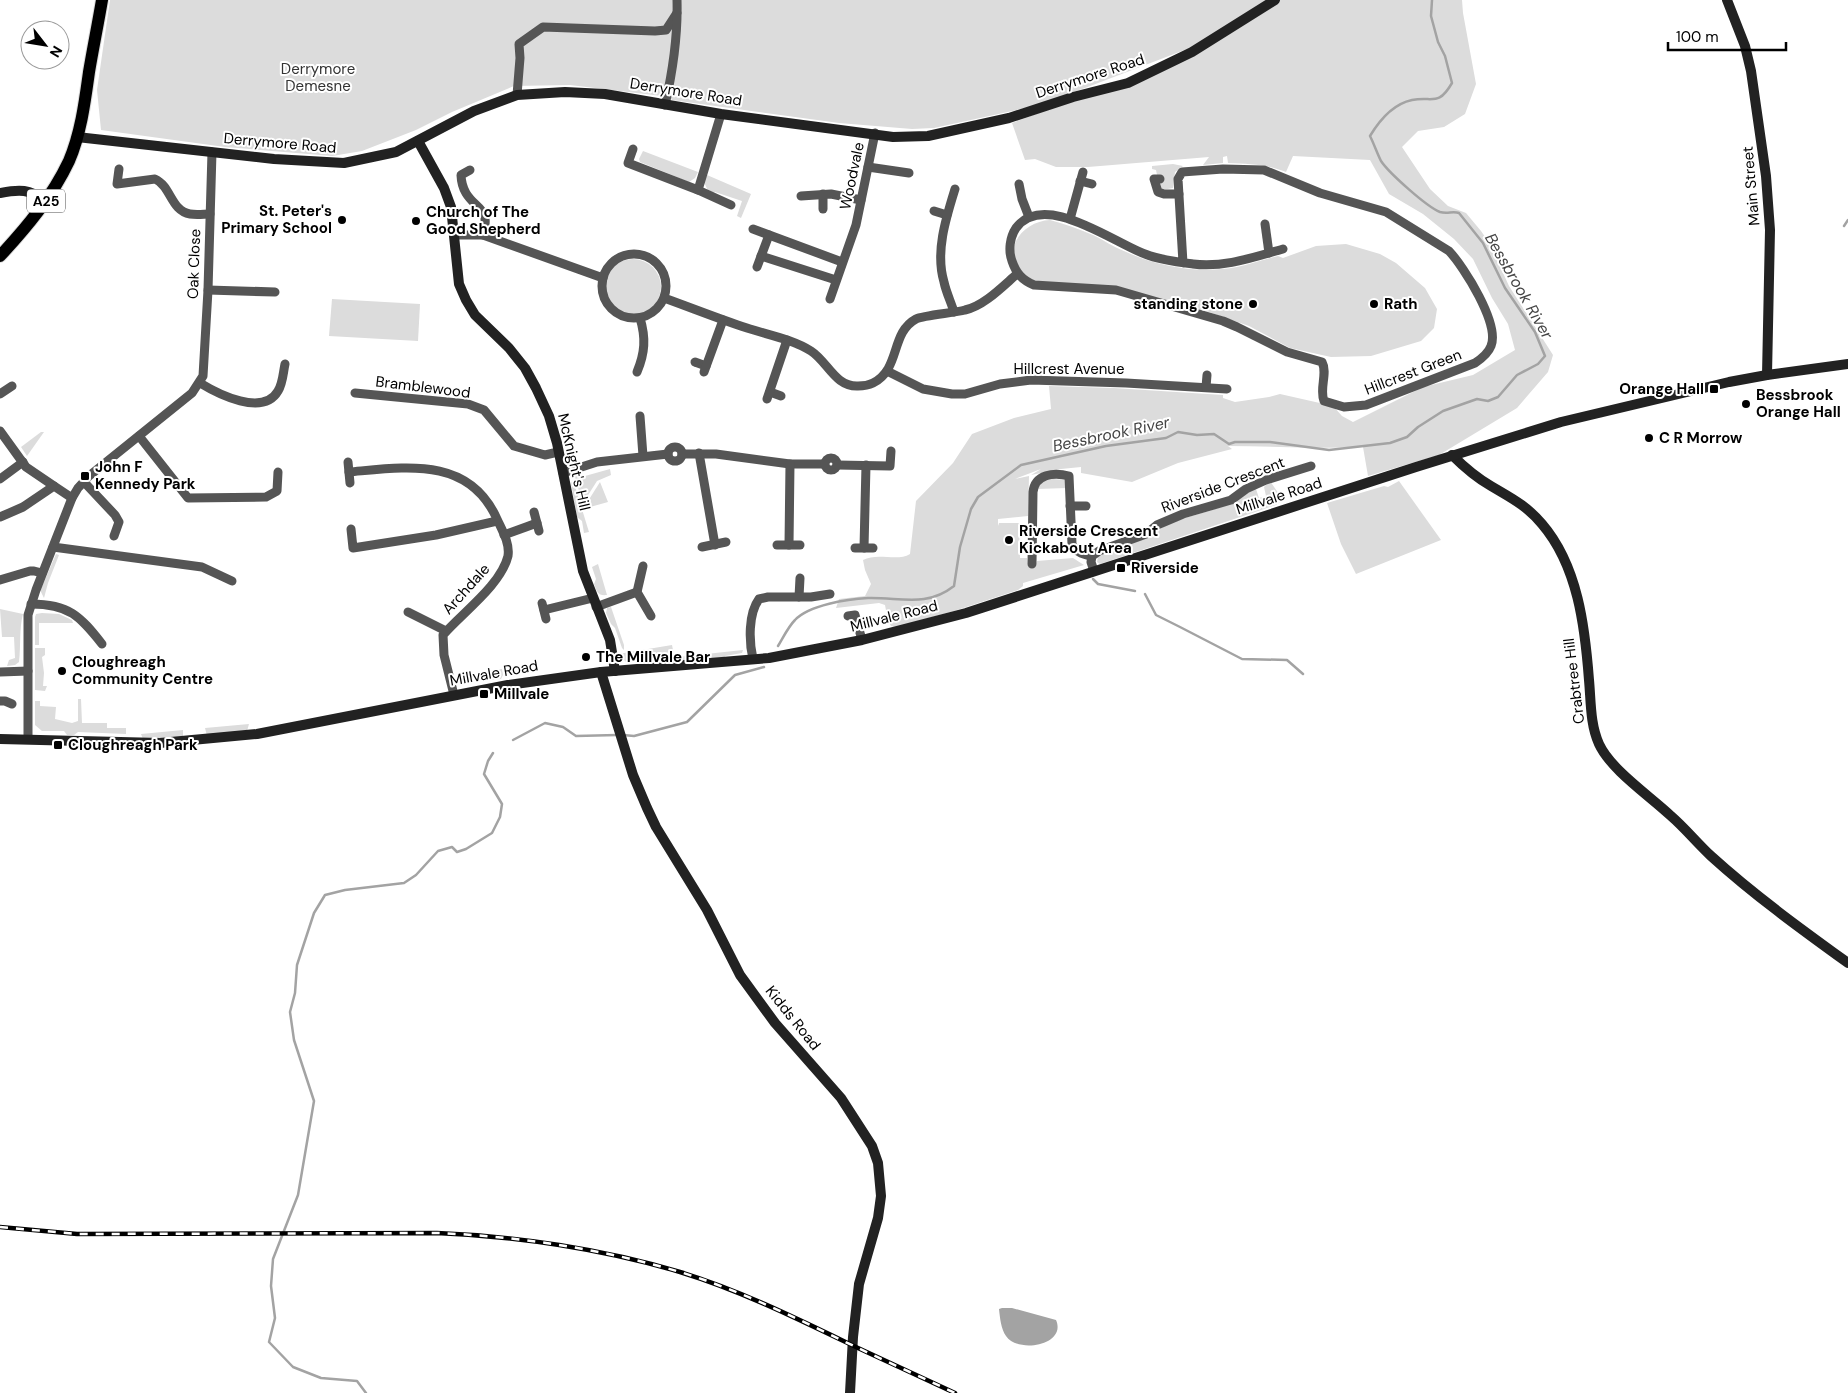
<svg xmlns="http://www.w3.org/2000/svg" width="1848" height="1393" font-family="'DM Sans',sans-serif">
	<rect width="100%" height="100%" fill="#fff"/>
	<g fill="#dcdcdc">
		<path d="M110 0H1462L1463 13 1476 84 1465 114 1444 127 1418 131 1402 147 1430 189 1448 206 1466 213 1481 231 1490 244 1509 286 1553 355 1548 372 1517 408 1439 455 1368 476 1363 447C1318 449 1273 446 1228 446L1232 449 1178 463 1132 482 1081 473V467L1061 469 1031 475 1041 469 1015 479 1029 476 1028 516 998 519V526L999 523H1019L1020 558H1027L1028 567 1036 566 1037 561 1073 558 1084 565 1023 583V586L1018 590 954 611 896 627 891 626 888 621 885 605 879 603 836 608 839 599 865 596 871 584 865 570 863 560C878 552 897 562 910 554L916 501 953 463 972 434 1014 418 1051 409 1049 386 1114 388 1223 395V398L1235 402 1269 397 1280 394 1333 406 1342 416 1353 422 1423 387 1473 375 1515 350 1508 324 1492 298 1473 259 1454 239 1423 214 1389 194 1370 160 1293 156 1286 172C1267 164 1249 164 1228 163L1227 156 1223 157V163L1203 165 1209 157 1088 167H1056L1035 159 1025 160 1012 123 1143 74 1195 46 1085 88 1030 107 934 128 912 129 839 123 672 100 670 97 570 85 514 86 452 112 416 130 362 151 332 156 225 147 101 130 97 90Z"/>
		<path d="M643 151 698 172 695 178 689 182 640 162 639 159Z"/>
		<path d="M1173 164 1183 166 1175 172 1173 188 1162 190 1159 183 1161 182V175H1157L1156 170 1152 169V166Z"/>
		<path d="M707 175 751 194 741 218 737 216 742 201 715 192 713 193 708 191 704 182Z"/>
		<path d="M1050 220C1065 224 1079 229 1093 235 1104 240 1113 247 1124 251 1158 267 1199 274 1237 267 1250 264 1264 259 1278 256L1283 258 1316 246 1346 244 1380 254 1396 263 1425 288 1437 309 1434 328 1421 341 1371 356 1331 357 1290 348 1249 326 1209 312 1175 303 1039 283C1032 279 1025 276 1020 269 1002 246 1025 221 1050 220Z"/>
		<circle cx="633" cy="287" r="28"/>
		<path d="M332 299 420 304 418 341 329 336Z"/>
		<path d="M41 432H44L27 456 21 447Z"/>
		<path d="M610 469 611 475 597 481 583 503 574 475 581 473 585 476Z"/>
		<path d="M1053 479 1065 480 1067 488 1037 489 1043 481Z"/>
		<path d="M573 480 589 532 584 533 582 521 577 517 571 483Z"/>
		<path d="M1270 481 1283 500 1276 505 1100 564 1097 562 1098 557 1108 551 1153 536C1168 514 1227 515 1249 490L1256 489 1259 498 1266 496 1264 487Z"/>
		<path d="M1399 481 1441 540 1356 574 1341 544 1327 503 1384 486 1388 487Z"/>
		<path d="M600 482 608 502 583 509Z"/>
		<path d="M56 554 59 555 48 583 44 598 41 592V589Z"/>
		<path d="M598 564 607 595C598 596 597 592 594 584L596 579 592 567Z"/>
		<path d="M611 607 624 645V650L622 648 615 628 611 624 606 613 607 608Z"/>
		<path d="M0 609 23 614C19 629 21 646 19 662L15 665 7 666 9 660 15 658 14 637H2Z"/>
		<path d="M42 613 59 614 72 620 73 623H39V645H35V617L36 614Z"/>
		<path d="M672 645 674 655 678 657 743 650 742 653 725 656 724 659 645 664V662H626L621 656V654L624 653Z"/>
		<path d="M35 648H45V655L42 657 44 673 43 686H47L45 691 35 690Z"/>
		<path d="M502 669 503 675 501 679 483 681 481 672Z"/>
		<path d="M78 699H81L82 723H107V728H126V734L78 732 74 735H67L64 731H42L35 725V701H40V706L56 707 55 719 72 723 78 721Z"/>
		<path d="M249 724 247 731 207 736 205 728Z"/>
		<path d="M183 730V738L143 739 141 734Z"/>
	</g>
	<path fill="#a3a3a3" d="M1002 1308H1012L1056 1320C1067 1345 1018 1354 1006 1336 1001 1329 1000 1318 999 1309Z"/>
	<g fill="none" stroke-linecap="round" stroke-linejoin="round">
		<g stroke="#a3a3a3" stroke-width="2.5">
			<path d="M1844 226 1848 220"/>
			<path d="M1093 579 1098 584 1135 591"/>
			<path d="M1145 594 1156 615 1180 627 1242 659 1287 660 1303 674"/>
			<path d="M778 646C783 638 788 627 795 620 809 605 848 599 868 598 900 597 926 608 954 586L960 547 971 509 978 497 1021 465 1106 446 1166 438 1178 432 1197 435 1214 434 1229 444 1235 442H1270L1329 450 1390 443 1407 437 1418 427 1443 411 1477 399 1488 401 1498 397 1517 375 1538 364 1545 356 1535 332 1505 288 1483 243 1459 213C1453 211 1447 214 1440 212 1427 207 1389 173 1381 161 1377 153 1374 144 1370 136 1379 121 1393 104 1412 100 1433 96 1438 107 1452 83L1445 56 1438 42 1431 16 1432 0"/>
			<path d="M623 735 634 736 687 722 735 675 764 667"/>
			<path d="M513 740 545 723 563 727 576 736 617 735"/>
			<path d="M366 1393 357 1381 321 1378 293 1367 269 1342 275 1318 271 1286 273 1259 298 1195 314 1101 294 1040 290 1012 295 993 297 965 314 913 325 895 345 890 404 883 416 875 438 851 452 847 457 852 466 849 492 833 500 817 502 804 484 774 488 761 493 753"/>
		</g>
		<g stroke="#dbdbdb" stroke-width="14">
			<path id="primary" d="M0 256C27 227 52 197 69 161 81 133 85 101 89 72 93 48 98 24 102 0"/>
		</g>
		<g stroke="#555" stroke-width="9">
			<path d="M517 95 520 58 519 44 543 27 655 31 666 30 677 13"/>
			<path d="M665 105C673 70 678 36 677 0"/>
			<path d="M721 114 698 190 731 205"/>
			<path d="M633 149 628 163 698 190"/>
			<path d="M868 167 909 173"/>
			<path d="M119 169 117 184 155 179C171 186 171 211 190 214 197 215 204 214 210 214"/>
			<path d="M470 170 461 175C462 202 483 204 485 219 486 224 484 230 483 235"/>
			<path d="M1160 179H1154L1158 192 1164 194H1179"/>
			<path d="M1080 181 1092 184"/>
			<path d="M1019 184 1022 199 1029 217"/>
			<path d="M823 194V209"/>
			<path d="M801 196 831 194 861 200"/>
			<path d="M934 211 947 215"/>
			<path d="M1070 219 1083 172"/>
			<path d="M1265 224 1269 253"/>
			<path d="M753 229 842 262"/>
			<path d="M455 235H483L603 278"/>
			<circle cx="634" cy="286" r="32"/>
			<path d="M761 256 836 280"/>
			<path d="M1183 263 1178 179 1182 172 1223 169 1264 170 1320 193 1386 212 1449 251C1464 267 1500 324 1491 346 1488 354 1481 359 1475 363L1366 405 1344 407 1324 401C1319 389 1328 373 1322 362L1287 352 1237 327 1223 321 1116 290 1034 285C1022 280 1016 273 1012 261 1008 250 1010 237 1016 228 1044 190 1114 243 1145 254 1160 260 1177 262 1193 264 1224 268 1254 257 1283 249"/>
			<path d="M757 267 769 235"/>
			<path d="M208 290 275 292"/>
			<path d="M664 298C692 308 719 319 747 328 768 335 792 339 811 351 828 362 835 387 858 386 863 386 869 385 873 383 901 369 890 333 916 319 924 315 954 313 965 310 984 306 1003 286 1017 274"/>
			<path d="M830 299 856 225 875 133"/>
			<path d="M954 312C951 302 946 292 944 282 935 252 946 218 955 189"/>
			<path d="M695 362 706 366"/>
			<path d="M887 371 923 389 952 394H965L1000 384 1031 380 1126 383 1227 389"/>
			<path d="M637 372C645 353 646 338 640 318"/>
			<path d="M704 372 723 320"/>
			<path d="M200 383C218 394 263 417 278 391 283 383 283 373 285 364"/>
			<path d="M1206 387 1207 375"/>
			<path d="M770 392 781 396"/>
			<path d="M355 393 468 404 484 410 514 446 545 455 558 452"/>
			<path d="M0 394 12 386"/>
			<path d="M767 399 787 340"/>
			<path d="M640 416 643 456"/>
			<path d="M0 431 26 467 54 486"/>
			<path d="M139 436 188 498 266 497 277 491 278 472"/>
			<circle cx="675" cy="454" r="7"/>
			<path d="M699 453 715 545"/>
			<path d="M682 454H716L790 464H824"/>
			<circle cx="831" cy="464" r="6"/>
			<path d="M348 462 350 483"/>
			<path d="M837 465 890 466 891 451"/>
			<path d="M349 472C406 467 469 456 497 519 502 530 510 543 508 556 501 585 462 613 443 635L444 655 454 695"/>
			<path d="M563 473 597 462 668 454"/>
			<path d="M0 479 23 462"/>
			<path d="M84 482 115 515 119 522 114 536"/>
			<path d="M1070 506H1086"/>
			<path d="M534 512 539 531"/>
			<path d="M0 517 23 507 54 486 72 498"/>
			<path d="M351 529 353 548 436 535 497 521"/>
			<path d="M504 535 537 523"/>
			<path d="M777 545H800"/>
			<path d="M789 545 790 464"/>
			<path d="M53 547 202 567 232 581"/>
			<path d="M702 547 726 542"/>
			<path d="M855 548H873"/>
			<path d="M864 548 866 465"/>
			<path d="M1032 564 1033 492C1035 474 1054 472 1069 476L1072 544C1075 552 1084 555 1092 556"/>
			<path d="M643 566 637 592 651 616"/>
			<path d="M1094 571 1091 562 1092 556 1099 551 1146 534 1157 525 1183 514 1231 500 1246 489 1266 480 1311 466"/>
			<path d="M0 580 30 571H34L42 573"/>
			<path d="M799 597 800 578"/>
			<path d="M542 603 546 619"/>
			<path d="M31 604C69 604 80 616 102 644"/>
			<path d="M596 607 637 592"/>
			<path d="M544 610 593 598"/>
			<path d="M408 612 446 631"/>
			<path d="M848 616 855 615 862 640"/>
			<path d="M753 659C749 642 748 614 759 599L768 597H811L830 594"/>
			<path d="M0 672 28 671"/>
			<path d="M0 701H5L12 704"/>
			<path d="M28 738V615L36 590 72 498 78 488 89 476 192 393 203 376 208 290 212 152"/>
		</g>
		<g stroke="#222" stroke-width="10">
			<path d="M1727 0 1745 46 1751 71 1766 176 1770 230 1767 375"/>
			<path d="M77 137 274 159 344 163 396 152 474 111 517 95 565 92 605 94 721 114 893 137 928 136 1009 118 1073 97 1128 83 1192 52 1275 0"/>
			<path d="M418 141 444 188 451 207 459 284 466 300 475 315 509 348 525 368 536 388 549 416 557 443 583 571 610 640 615 671"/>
			<path d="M0 193C20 189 29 189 46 201"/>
			<path d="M1452 455C1464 467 1477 478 1491 486 1511 498 1526 505 1542 524 1578 566 1585 627 1589 680 1591 701 1590 724 1599 744 1611 770 1650 796 1671 816 1685 828 1697 843 1711 856 1754 895 1801 929 1848 963"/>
			<path d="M601 672 633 775 647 808 656 827 707 910 740 975 775 1023 841 1098 872 1146 878 1163 881 1196 878 1218 859 1284 853 1337 850 1393"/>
			<path d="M0 739 160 743 257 734 508 685 601 672 769 658 862 640 966 613 1416 467 1561 422 1729 382 1767 375 1848 364"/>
		</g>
		<use href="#primary" stroke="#000" stroke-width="12"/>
		<g stroke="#000" stroke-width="4.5">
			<path id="rail" d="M0 1227 77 1234 437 1233C516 1236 603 1249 680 1272 742 1291 800 1320 858 1348 890 1363 923 1378 955 1393"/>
		</g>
		<use href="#rail" stroke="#fff" stroke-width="2.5" stroke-dasharray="8" stroke-linecap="butt"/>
	</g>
	<g fill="#000" stroke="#fff" stroke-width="2">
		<circle cx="342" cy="220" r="5"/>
		<circle cx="416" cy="221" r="5"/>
		<circle cx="1253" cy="304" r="5"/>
		<circle cx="1374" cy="304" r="5"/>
		<rect x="1709" y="384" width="10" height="10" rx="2.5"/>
		<circle cx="1746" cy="404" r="5"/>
		<circle cx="1649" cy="438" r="5"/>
		<rect x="80" y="471" width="10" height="10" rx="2.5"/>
		<circle cx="1009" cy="540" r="5"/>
		<rect x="1116" y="563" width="10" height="10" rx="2.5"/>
		<circle cx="586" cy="657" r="5"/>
		<circle cx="62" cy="671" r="5"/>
		<rect x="479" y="689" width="10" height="10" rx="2.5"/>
		<rect x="53" y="740" width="10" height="10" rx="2.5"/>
	</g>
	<g text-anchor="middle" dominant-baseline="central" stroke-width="4" stroke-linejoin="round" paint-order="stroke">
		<rect fill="#fff" stroke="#4c4c4c" stroke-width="1" x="27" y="189.5" width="38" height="23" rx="4"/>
		<g font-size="14" font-weight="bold" fill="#000">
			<text x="46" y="201">A25</text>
		</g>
		<g font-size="15" fill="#333" stroke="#fff">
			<text x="318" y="69">Derrymore<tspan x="318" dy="17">Demesne</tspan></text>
		</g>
		<g font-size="15" fill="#000" stroke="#fff">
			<text transform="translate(1090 76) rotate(-18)">Derrymore Road</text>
			<text transform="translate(686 92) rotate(9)">Derrymore Road</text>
			<text transform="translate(280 143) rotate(5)">Derrymore Road</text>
			<text transform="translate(852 176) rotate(-78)">Woodvale</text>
			<text transform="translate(1751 186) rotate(-95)">Main Street</text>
			<text transform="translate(194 264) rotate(-88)">Oak Close</text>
			<text x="1069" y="369">Hillcrest Avenue</text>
			<text transform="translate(1413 372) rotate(-21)">Hillcrest Green</text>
			<text transform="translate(423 387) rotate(7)">Bramblewood</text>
			<text transform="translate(574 462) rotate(77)">McKnight's Hill</text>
			<text transform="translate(1223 485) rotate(-21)">Riverside Crescent</text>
			<text transform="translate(1279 496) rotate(-18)">Millvale Road</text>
			<text transform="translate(466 589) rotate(-48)">Archdale</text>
			<text transform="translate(894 616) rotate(-14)">Millvale Road</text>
			<text transform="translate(494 673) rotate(-10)">Millvale Road</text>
			<text transform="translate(1574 681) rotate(-97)">Crabtree Hill</text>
			<text transform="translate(793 1018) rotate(51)">Kidds Road</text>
		</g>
		<g font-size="15" font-weight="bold" fill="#000" stroke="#fff" text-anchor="start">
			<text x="332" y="211" text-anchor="end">St. Peter's<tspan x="332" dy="17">Primary School</tspan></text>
			<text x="426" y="212">Church of The<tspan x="426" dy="17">Good Shepherd</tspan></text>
			<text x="1243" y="304" text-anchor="end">standing stone</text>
			<text x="1384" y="304">Rath</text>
			<text x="1704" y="389" text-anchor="end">Orange Hall</text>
			<text x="1756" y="395">Bessbrook<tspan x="1756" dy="17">Orange Hall</tspan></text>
			<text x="1659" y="438">C R Morrow</text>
			<text x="95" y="467">John F<tspan x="95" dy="17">Kennedy Park</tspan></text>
			<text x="1019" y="531">Riverside Crescent<tspan x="1019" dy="17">Kickabout Area</tspan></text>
			<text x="1131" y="568">Riverside</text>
			<text x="596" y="657">The Millvale Bar</text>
			<text x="72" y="662">Cloughreagh<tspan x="72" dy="17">Community Centre</tspan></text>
			<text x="494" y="694">Millvale</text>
			<text x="68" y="745">Cloughreagh Park</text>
		</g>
		<g font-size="16" font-style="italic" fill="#444" stroke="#fff">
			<text transform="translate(1519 286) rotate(60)">Bessbrook River</text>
			<text transform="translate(1111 434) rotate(-12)">Bessbrook River</text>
		</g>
	</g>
	<g transform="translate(45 45) rotate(121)"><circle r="24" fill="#ffffff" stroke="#999999"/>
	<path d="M0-4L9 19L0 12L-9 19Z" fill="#000000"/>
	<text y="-8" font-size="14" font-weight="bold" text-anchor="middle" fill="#000000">N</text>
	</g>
	<path d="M1668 42v8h118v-8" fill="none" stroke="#000000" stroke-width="2.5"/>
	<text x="1676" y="42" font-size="15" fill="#000000" stroke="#ffffff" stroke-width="4" paint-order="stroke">100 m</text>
</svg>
